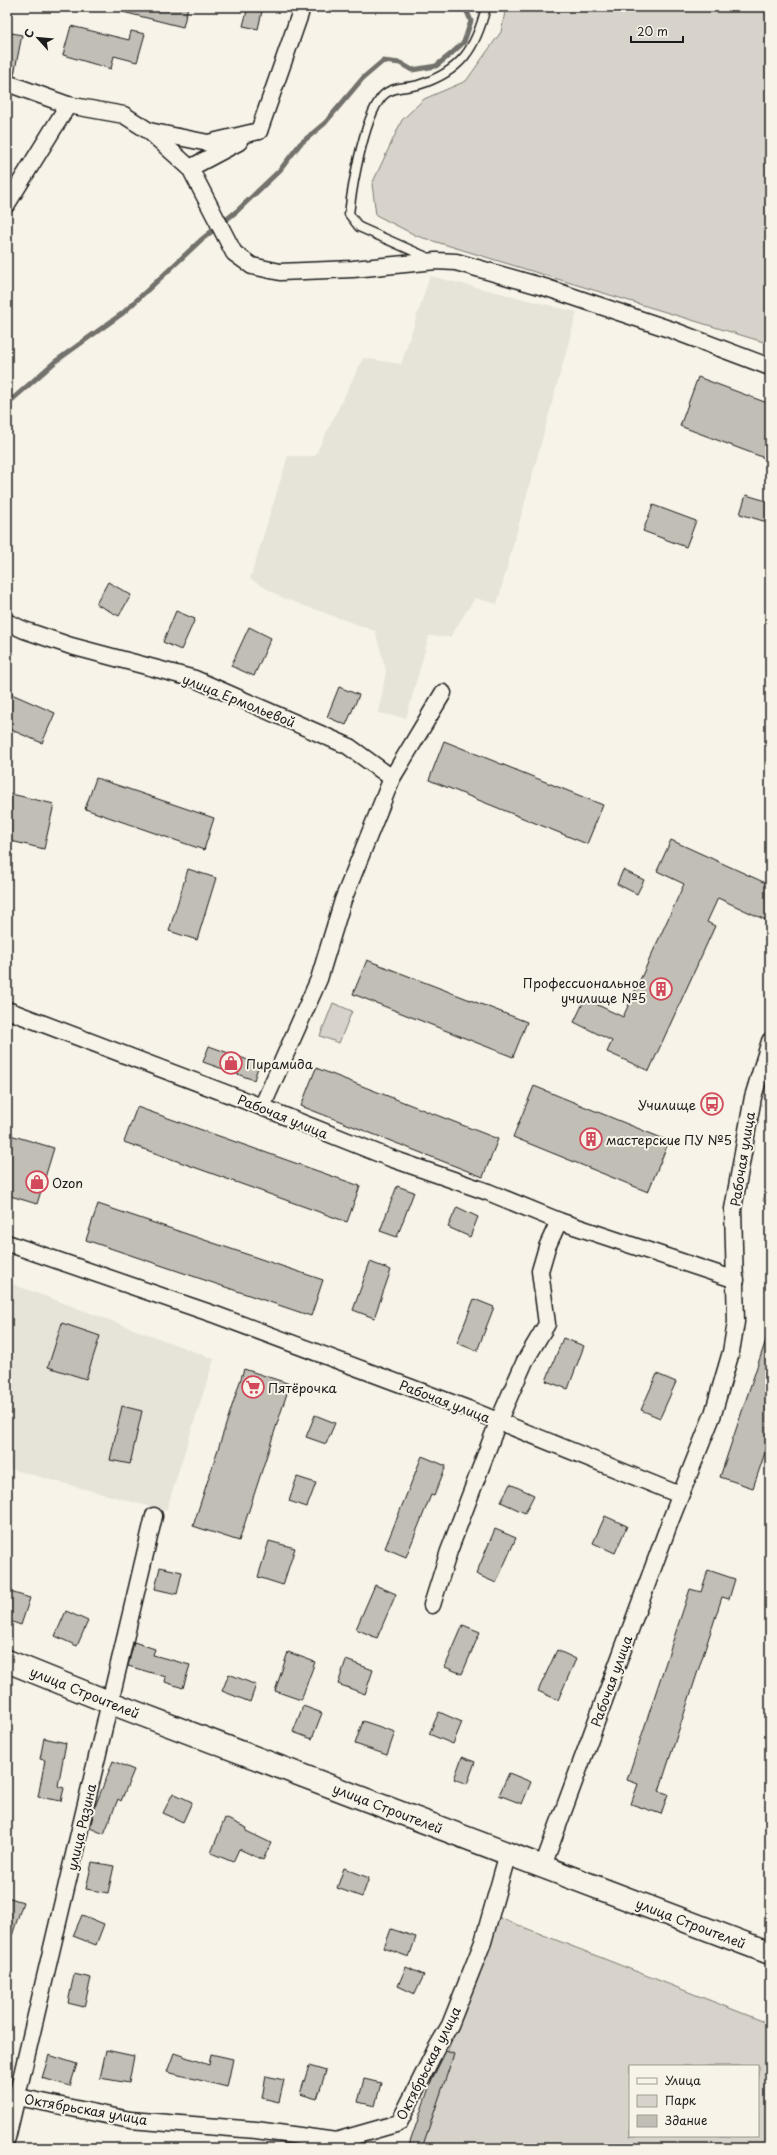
<svg xmlns="http://www.w3.org/2000/svg" width="777" height="2155" font-family="'Playpen Sans',sans-serif">
	<rect width="100%" height="100%" fill="#f7f3e8"/>
	<filter id="ink" filterUnits="userSpaceOnUse"><feTurbulence type="fractalNoise" baseFrequency=".025" numOctaves="2"/><feDisplacementMap in="SourceGraphic" scale="8" xChannelSelector="R" yChannelSelector="G"/><feConvolveMatrix kernelMatrix="1 2 1 2 8 2 1 2 1" color-interpolation-filters="sRGB"/></filter>
	<g filter="url(#ink)">
		<g fill="#e6e3d9">
			<path d="M430 276 577 312 497 604 475 598 450 637 429 636 406 718 379 713 386 670 375 631 283 598 250 579 288 456H315L363 358 401 364Z"/>
			<path d="M7 1282 214 1359 166 1511 7 1468Z"/>
		</g>
		<g fill="#d7d3cb" stroke="#7a7874" fill-rule="evenodd">
			<path d="M506 7H770V344L417 236 376 215 372 184 402 120 424 99 466 81 501 32Z"/>
			<path d="M333 1003 352 1011 339 1043 320 1036Z"/>
			<path d="M770 1177V1204L763 1201Z"/>
			<path d="M495 1916 770 2024V2136L765 2148H414ZM630 2066H758V2136H630Z"/>
		</g>
		<g fill="none" stroke-linecap="round" stroke-linejoin="round">
			<path stroke="#72716c" stroke-width="5" d="M7 404 56 361 123 313 201 240 237 211 280 170 300 144 325 123 363 78 383 61 400 63 412 70 436 66 451 54 464 42 471 21 465 7"/>
		</g>
		<g fill="#c0beb5" stroke="#1c1c1c">
			<path d="M123 7H188L183 27 123 12Z"/>
			<path d="M248 7H263L258 29 243 26Z"/>
			<path d="M71 26 129 40 131 31 145 34 137 62 114 56 111 69 63 55Z"/>
			<path d="M7 32 22 35 14 75 7 74Z"/>
			<path d="M698 377 770 404V460L680 426Z"/>
			<path d="M746 495 770 502V523L740 514Z"/>
			<path d="M653 505 696 521 686 547 643 531Z"/>
			<path d="M108 582 131 595 119 616 96 604Z"/>
			<path d="M176 611 195 619 181 650 163 642Z"/>
			<path d="M249 627 271 638 254 676 231 666Z"/>
			<path d="M339 687 359 695 346 725 327 717Z"/>
			<path d="M7 692 55 713 42 743 7 728Z"/>
			<path d="M444 741 603 805 587 844 429 780Z"/>
			<path d="M96 778 214 818 204 850 85 809Z"/>
			<path d="M7 793 54 804 44 849 7 840Z"/>
			<path d="M671 840 770 885V922L718 898 707 922 715 926 649 1071 607 1052 612 1041 574 1022 585 999 623 1017 684 884 657 871Z"/>
			<path d="M188 869 216 878 197 940 169 931Z"/>
			<path d="M623 870 644 880 637 894 617 884Z"/>
			<path d="M367 960 527 1022 513 1057 353 994Z"/>
			<path d="M209 1046 259 1064 254 1080 203 1062Z"/>
			<path d="M316 1068 498 1139 483 1177 301 1106Z"/>
			<path d="M534 1086 669 1141 648 1192 513 1137Z"/>
			<path d="M137 1107 360 1186 347 1222 124 1142Z"/>
			<path d="M7 1134 54 1148 37 1204 7 1195Z"/>
			<path d="M397 1186 414 1192 397 1237 380 1231Z"/>
			<path d="M98 1204 323 1280 311 1316 86 1240Z"/>
			<path d="M457 1207 478 1217 470 1237 448 1227Z"/>
			<path d="M370 1262 391 1270 374 1318 353 1310Z"/>
			<path d="M474 1299 494 1307 477 1351 457 1343Z"/>
			<path d="M62 1323 100 1336 86 1379 48 1367Z"/>
			<path d="M768 1334H770V1438L753 1488 720 1477Z"/>
			<path d="M563 1338 584 1346 568 1389 546 1381Z"/>
			<path d="M244 1369 290 1384 239 1541 193 1526Z"/>
			<path d="M657 1374 676 1382 660 1418 641 1410Z"/>
			<path d="M122 1406 142 1411 130 1464 110 1460Z"/>
			<path d="M315 1415 335 1423 326 1444 306 1437Z"/>
			<path d="M422 1456 446 1466 434 1496 431 1495 406 1557 385 1548Z"/>
			<path d="M297 1477 316 1483 307 1507 289 1501Z"/>
			<path d="M510 1484 534 1495 525 1513 501 1502Z"/>
			<path d="M605 1516 627 1526 615 1553 593 1543Z"/>
			<path d="M495 1529 516 1538 496 1583 476 1574Z"/>
			<path d="M269 1541 295 1548 283 1585 258 1577Z"/>
			<path d="M160 1567 182 1572 177 1594 155 1589Z"/>
			<path d="M708 1570 735 1579 729 1599 722 1597 659 1791 668 1794 661 1814 631 1804 638 1784 627 1780 690 1589 701 1592Z"/>
			<path d="M375 1585 396 1594 377 1638 356 1629Z"/>
			<path d="M7 1591 30 1598 21 1625 7 1620Z"/>
			<path d="M66 1611 88 1621 77 1646 55 1636Z"/>
			<path d="M463 1625 480 1632 462 1674 445 1667Z"/>
			<path d="M134 1642 155 1649 153 1655 190 1665 183 1688 165 1682 166 1677 128 1666Z"/>
			<path d="M557 1650 576 1659 558 1700 538 1691Z"/>
			<path d="M288 1652 315 1662 301 1700 275 1691Z"/>
			<path d="M346 1660 373 1670 365 1694 338 1684Z"/>
			<path d="M229 1674 256 1685 250 1702 222 1691Z"/>
			<path d="M303 1706 322 1713 312 1739 293 1732Z"/>
			<path d="M439 1712 462 1722 453 1744 429 1734Z"/>
			<path d="M363 1721 395 1732 387 1755 355 1744Z"/>
			<path d="M44 1738 66 1743 58 1786 64 1788 61 1801 38 1797 45 1760 40 1759Z"/>
			<path d="M462 1757 475 1762 467 1784 454 1779Z"/>
			<path d="M113 1761 134 1770 121 1801 118 1799 104 1834 90 1828 96 1804Z"/>
			<path d="M509 1773 531 1782 522 1804 499 1795Z"/>
			<path d="M173 1793 192 1802 183 1822 163 1813Z"/>
			<path d="M225 1818 247 1828 246 1831 271 1843 263 1860 239 1849 233 1862 211 1853Z"/>
			<path d="M92 1862 114 1866 108 1893 86 1889Z"/>
			<path d="M344 1868 369 1878 362 1897 337 1888Z"/>
			<path d="M7 1897 23 1902 10 1942H7Z"/>
			<path d="M82 1915 104 1924 96 1945 73 1936Z"/>
			<path d="M391 1929 416 1937 409 1957 384 1948Z"/>
			<path d="M406 1967 424 1975 415 1994 398 1986Z"/>
			<path d="M74 1974 91 1978 84 2007 68 2003Z"/>
			<path d="M106 2050 134 2056 129 2083 100 2078Z"/>
			<path d="M446 2051 454 2054 422 2148H408L432 2079Z"/>
			<path d="M174 2053 209 2065 211 2054 233 2059 227 2087 167 2072Z"/>
			<path d="M49 2055 77 2064 70 2086 42 2078Z"/>
			<path d="M309 2066 326 2071 317 2099 300 2094Z"/>
			<path d="M266 2076 284 2080 279 2102 262 2098Z"/>
			<path d="M364 2079 381 2083 375 2106 358 2102Z"/>
		</g>
		<g fill="none" stroke-linecap="round" stroke-linejoin="round">
			<g stroke="#1c1c1c" stroke-width="11">
				<path id="lane" d="M431 259 359 227 349 214C352 188 365 108 386 93 396 86 407 88 418 85 461 72 476 48 486 7"/>
			</g>
			<g stroke="#1c1c1c" stroke-width="19">
				<g id="street">
					<path d="M7 83 68 105 124 115 149 131 208 143 259 131"/>
					<path d="M149 131 190 168 234 253 252 266 280 272 353 269 436 261 456 262 547 288 672 330 770 367"/>
					<path d="M259 131 300 14 299 7"/>
					<path d="M190 168 239 142"/>
					<path d="M7 204 68 105"/>
					<path d="M7 622 24 630 71 646 195 679 348 746 392 778"/>
					<path d="M7 1010 262 1107 390 1158 488 1192 559 1221 736 1280"/>
					<path d="M262 1107 319 979 343 900 392 778 443 693"/>
					<path d="M7 1243 216 1315 468 1409 680 1495"/>
					<path d="M432 1605 449 1551 498 1422 525 1361 547 1324 540 1271 547 1247 559 1221"/>
					<path d="M543 1866 671 1519 713 1414 731 1352 736 1322 733 1209 753 1097 770 1041"/>
					<path d="M7 2103 18 2097 130 2120 256 2130 336 2141 399 2123 436 2049 450 2025 483 1942 508 1853"/>
					<path d="M7 2138 154 1516"/>
				</g>
			</g>
			<g stroke="#1c1c1c" stroke-width="25">
				<path id="secondary" d="M7 1661 111 1703 770 1953"/>
			</g>
			<use href="#lane" stroke="#f7f3e8" stroke-width="8"/>
			<use href="#street" stroke="#f7f3e8" stroke-width="16"/>
			<use href="#secondary" stroke="#f7f3e8" stroke-width="22"/>
		</g>
	</g>
	<defs>
		<g id="building-ring" transform="scale(1.15)"><circle r="9.5" fill="#f7f3e8" stroke="#d1495b" stroke-width="1.5"/><path d="M-4-6H4V6H1V3H-1V6H-4ZM-2.5-4.3h1.7v1.8h-1.7ZM.8-4.3h1.7v1.8H.8ZM-2.5-1h1.7V.8h-1.7ZM.8-1h1.7V.8H.8Z" fill="#d1495b"/></g>
		<g id="shop-ring" transform="scale(1.15)"><circle r="9.5" fill="#f7f3e8" stroke="#d1495b" stroke-width="1.5"/><path d="M-5-2.5h2.3a2.7 3.5 0 0 1 5.4 0H5L5.5 6h-11ZM-1.5-2.5h3a1.5 2.3 0 0 0-3 0Z" fill="#d1495b"/></g>
		<g id="bus-ring" transform="scale(1.15)"><circle r="9.5" fill="#f7f3e8" stroke="#d1495b" stroke-width="1.5"/><path d="M-5-6H5V4H4V6H2V4H-2V6H-4V4H-5ZM-3.5-4V0h7V-4ZM-3.5 1.2v1.5H-2V1.2ZM2 1.2v1.5H3.5V1.2Z" fill="#d1495b"/></g>
		<g id="supermarket-ring" transform="scale(1.15)"><circle r="9.5" fill="#f7f3e8" stroke="#d1495b" stroke-width="1.5"/><path d="M-6-5.5h2.5l.6 2H6L4.5 2H-2.5L-4.4-4H-6ZM-1.5 3.2a1.3 1.3 0 1 0 .1 0ZM3 3.2a1.3 1.3 0 1 0 .1 0Z" fill="#d1495b"/></g>
	</defs>
	<g fill-rule="evenodd">
		<use href="#building-ring" x="661" y="989"/>
		<use href="#shop-ring" x="231" y="1063"/>
		<use href="#bus-ring" x="712" y="1104"/>
		<use href="#building-ring" x="591" y="1139"/>
		<use href="#shop-ring" x="37" y="1182"/>
		<use href="#supermarket-ring" x="253" y="1387"/>
	</g>
	<g text-anchor="middle" dominant-baseline="central" stroke-width="4" stroke-linejoin="round" paint-order="stroke">
		<g font-size="13" fill="#1c1c1c" stroke="#f7f3e8">
			<text transform="translate(239 700) rotate(22)">улица Ермольевой</text>
			<text transform="translate(283 1116) rotate(22)">Рабочая улица</text>
			<text transform="translate(742 1159) rotate(-81)">Рабочая улица</text>
			<text transform="translate(445 1401) rotate(21)">Рабочая улица</text>
			<text transform="translate(611 1681) rotate(-70)">Рабочая улица</text>
			<text transform="translate(85 1692) rotate(22)">улица Строителей</text>
			<text transform="translate(388 1808) rotate(21)">улица Строителей</text>
			<text transform="translate(81 1827) rotate(-77)">улица Разина</text>
			<text transform="translate(691 1923) rotate(21)">улица Строителей</text>
			<text transform="translate(428 2063) rotate(-63)">Октябрьская улица</text>
			<text transform="translate(86 2109) rotate(10)">Октябрьская улица</text>
		</g>
		<g font-size="13" fill="#1c1c1c" stroke="#f7f3e8" text-anchor="start">
			<text x="646" y="982" text-anchor="end">Профессиональное<tspan x="646" dy="15">училище №5</tspan></text>
			<text x="246" y="1063">Пирамида</text>
			<text x="696" y="1104" text-anchor="end">Училище</text>
			<text x="606" y="1139">мастерские ПУ №5</text>
			<text x="52" y="1182">Ozon</text>
			<text x="268" y="1387">Пятёрочка</text>
		</g>
	</g>
	<rect width="777" height="2155" fill="none" stroke="#f7f3e8" stroke-width="24"/>
	<rect x="12" y="12" width="753" height="2131" fill="none" stroke="#1c1c1c" stroke-width="1.5" filter="url(#ink)"/>
	<rect x="629" y="2065" width="130" height="72" fill="#f7f3e8" stroke="#9f9d96"/>
	<rect x="637" y="2078" width="20" height="6" fill="#f7f3e8" stroke="#9f9d96"/>
	<text x="665" y="2085" font-size="12" fill="#1c1c1c">Улица</text>
	<rect x="637" y="2095" width="20" height="12" fill="#d7d3cb" stroke="#9f9d96"/>
	<text x="665" y="2105" font-size="12" fill="#1c1c1c">Парк</text>
	<rect x="637" y="2115" width="20" height="12" fill="#c0beb5" stroke="#9f9d96"/>
	<text x="665" y="2125" font-size="12" fill="#1c1c1c">Здание</text>
	<g transform="translate(38 38) rotate(297)" stroke="#f7f3e8" stroke-width="3" paint-order="stroke">
	<path d="M0-3L7 15L0 10L-7 15Z" fill="#1c1c1c"/>
	<text y="-6" font-size="11" font-weight="bold" text-anchor="middle" fill="#1c1c1c">С</text>
	</g>
	<path d="M631 36v6h52v-6" fill="none" stroke="#1c1c1c" stroke-width="2"/>
	<text x="637" y="36" font-size="12" fill="#1c1c1c" stroke="#f7f3e8" stroke-width="3" paint-order="stroke">20 m</text>
</svg>
